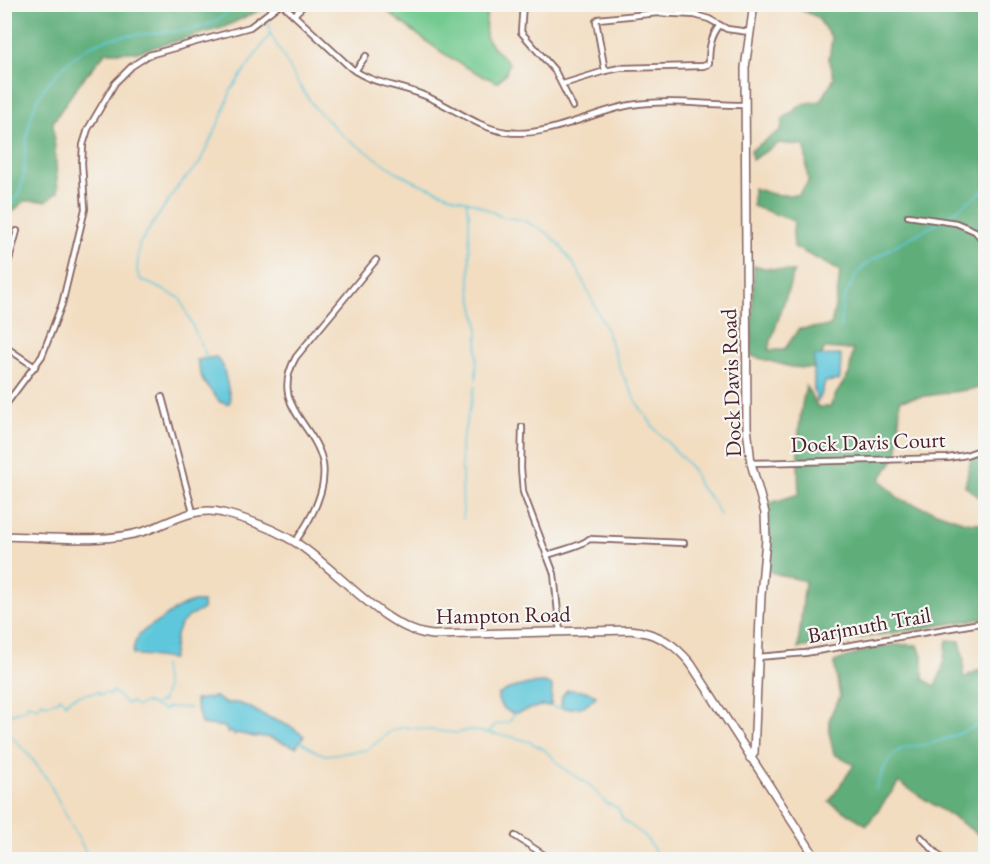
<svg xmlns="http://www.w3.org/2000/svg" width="990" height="864" font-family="'EB Garamond',serif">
	<rect width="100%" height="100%" fill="#f6f6f2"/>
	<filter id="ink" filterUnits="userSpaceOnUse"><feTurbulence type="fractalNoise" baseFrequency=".0167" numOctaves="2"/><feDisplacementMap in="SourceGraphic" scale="12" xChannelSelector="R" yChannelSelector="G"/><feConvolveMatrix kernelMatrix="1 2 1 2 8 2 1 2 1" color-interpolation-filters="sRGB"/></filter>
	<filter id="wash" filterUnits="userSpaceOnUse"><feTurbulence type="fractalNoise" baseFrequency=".008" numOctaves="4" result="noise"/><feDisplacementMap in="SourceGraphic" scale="24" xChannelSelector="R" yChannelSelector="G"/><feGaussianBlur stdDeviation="1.35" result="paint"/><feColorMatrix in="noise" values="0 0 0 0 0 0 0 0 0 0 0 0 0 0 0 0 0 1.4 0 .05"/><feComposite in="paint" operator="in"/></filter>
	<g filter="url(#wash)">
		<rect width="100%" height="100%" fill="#f2ddc1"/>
		<path fill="#73ca90" stroke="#5e745e" stroke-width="1.5" d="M379 5H488C483 41 483 38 509 63L506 73 497 82C452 64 417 34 379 5Z"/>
		<g fill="#5eae7a" stroke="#546652" stroke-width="1.5">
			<path d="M5 4H271V5L222 28 137 52H106L78 85 53 122 58 192 46 201H25L5 218Z"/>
			<path d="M790 5H985V387L900 400 898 454 880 479 899 499 965 522 985 524V618L798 648 805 581 769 572 767 504 799 494C797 457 797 422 806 386L818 407H830L836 394 849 374 853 350 824 348 819 369 791 367 751 356 754 266 794 272 768 350H784L799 329 831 326 838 290 840 271 794 247 793 232 794 221 753 206V188L776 195H798L808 182 805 146 779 143 752 160 751 150 781 130 783 119 803 104 821 101 834 78 829 59 832 38 817 17Z"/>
			<path d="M985 452V502L965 486 971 459Z"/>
			<path d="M947 640 960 641 964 659 963 678 985 667 986 838 984 839C957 818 927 802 899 782L867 825 829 802 854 765 834 754C827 726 825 722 840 697L834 662C863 651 887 642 918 645L923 658V679L935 686 942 670Z"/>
		</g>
		<g fill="#5fc7db" stroke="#547383" stroke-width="1.5">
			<path d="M841 355 840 378 839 380 825 382 820 398 817 401 814 389V356Z"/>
			<path d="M216 357 223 366 230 397V402L227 404 220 402 203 381 197 360Z"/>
			<path d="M194 602H203V609C198 613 191 614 186 619 173 629 176 645 172 659L133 654C134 631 149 628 165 617 174 610 183 604 194 602Z"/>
			<path d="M529 684 545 683 552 686 551 706H540L514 714C506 711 497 705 498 695L509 689Z"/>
			<path d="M567 690 586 691 596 696C587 708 576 709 561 708L562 696Z"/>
			<path d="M215 697 225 703H237L249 707 261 714 291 727 304 736 296 747 270 738 259 736 255 737 237 733 234 735 231 731 228 734 225 727 201 724 195 700Z"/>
		</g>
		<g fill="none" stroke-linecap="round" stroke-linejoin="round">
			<g stroke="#5fc7db" stroke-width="1.5">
				<path d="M255 4 262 12"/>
				<path d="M269 19 270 33 298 83 314 107 342 135 397 172 418 183 454 197 476 204 502 217 523 220 546 232 559 244 578 271 606 329 620 369 637 403 655 429 687 463 694 472 699 486 711 499 720 515"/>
				<path d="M466 202 469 214 470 287 478 325 476 380"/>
				<path d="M4 208C28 195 23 168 26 146 28 125 34 99 49 82 59 71 70 59 82 51 119 25 171 40 212 23 221 19 230 10 238 4"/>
				<path d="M942 220 986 189"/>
				<path d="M840 328 843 301 856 275 865 265 896 245 938 223"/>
				<path d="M207 358 180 298 140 279 137 271 139 244 179 185 199 164 222 116 231 90 270 34"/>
				<path d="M463 519 461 445 475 386"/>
				<path d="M155 704 162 702 166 689 163 665"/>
				<path d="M551 706 556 708 563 707"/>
				<path d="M4 716 25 709 28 704 38 708 42 702 46 704 58 701 60 697 62 698 65 704C72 695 86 694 98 692L101 695 107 693 110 695 113 691 127 704 131 702 137 707 144 702 164 710 169 707 190 708"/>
				<path d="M4 729 28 754 46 777 90 860"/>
				<path d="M489 732 495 725 509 722 515 713"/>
				<path d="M300 741 317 752 326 755 367 750 391 731 403 727 457 733 469 730 513 737 530 742 545 750 564 769 590 785 606 803 618 808 623 820 644 835 661 860"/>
				<path d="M876 789C880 777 886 760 897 752 906 744 922 747 933 743 952 737 969 730 986 721"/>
			</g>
		</g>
	</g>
	<g filter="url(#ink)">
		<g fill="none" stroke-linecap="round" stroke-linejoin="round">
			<g stroke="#856260" stroke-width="8">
				<g id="street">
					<path d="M282 4 351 68C372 84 399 85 423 95 452 106 475 127 506 132 549 138 590 112 631 105 669 99 706 105 745 105"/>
					<path d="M523 4 521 32 555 71 573 107"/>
					<path d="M681 14 682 4"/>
					<path d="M294 15 305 4"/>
					<path d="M355 71 366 56"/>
					<path d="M605 71 596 21 598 19 658 13 695 15 709 19 727 29 749 32"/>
					<path d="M563 84 605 71 620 68 703 66 709 64C709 50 710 38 719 26"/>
					<path d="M908 216 956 223 975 231 986 244"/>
					<path d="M4 278 17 231"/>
					<path d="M4 346 35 367"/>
					<path d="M162 397 193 512"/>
					<path d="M4 407 42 356 62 304 85 209 82 163 83 145 88 129 115 83 132 66 149 55 250 27 280 4"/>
					<path d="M522 427 521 468 523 492 554 574 560 632"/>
					<path d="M751 463 948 458 966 455 986 448"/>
					<path d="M295 542C310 521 327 491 323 464 316 423 268 406 296 357L376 260"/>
					<path d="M547 555C558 551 582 546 589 539L684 543"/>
					<path d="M758 657 805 653 986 622"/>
					<path d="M515 836 552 860"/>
					<path d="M921 837 943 860"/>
				</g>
			</g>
			<g stroke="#856260" stroke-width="10">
				<g id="secondary">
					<path d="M4 536C48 537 104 544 145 531 171 522 196 505 223 513 247 519 274 529 295 542 337 568 384 631 433 635L630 630C658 633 674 643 691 664L817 860"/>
					<path d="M750 758 754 753 761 595 766 539 765 513 751 463 747 427 745 68 754 4"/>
				</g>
			</g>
			<use href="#street" stroke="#fff" stroke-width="4.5"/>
			<use href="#secondary" stroke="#fff" stroke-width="7"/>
		</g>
	</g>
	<g text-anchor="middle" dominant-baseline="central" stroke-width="4.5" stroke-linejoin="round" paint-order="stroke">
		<g font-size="22" fill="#4a1f2b" stroke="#f6f6f2">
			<text transform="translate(731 383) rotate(-92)">Dock Davis Road</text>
			<text transform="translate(868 442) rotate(-2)">Dock Davis Court</text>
			<text transform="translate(503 615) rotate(-1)">Hampton Road</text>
			<text transform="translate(869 625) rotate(-10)">Barjmuth Trail</text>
		</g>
	</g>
	<rect width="990" height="864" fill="none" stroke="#f6f6f2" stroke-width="24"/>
</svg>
